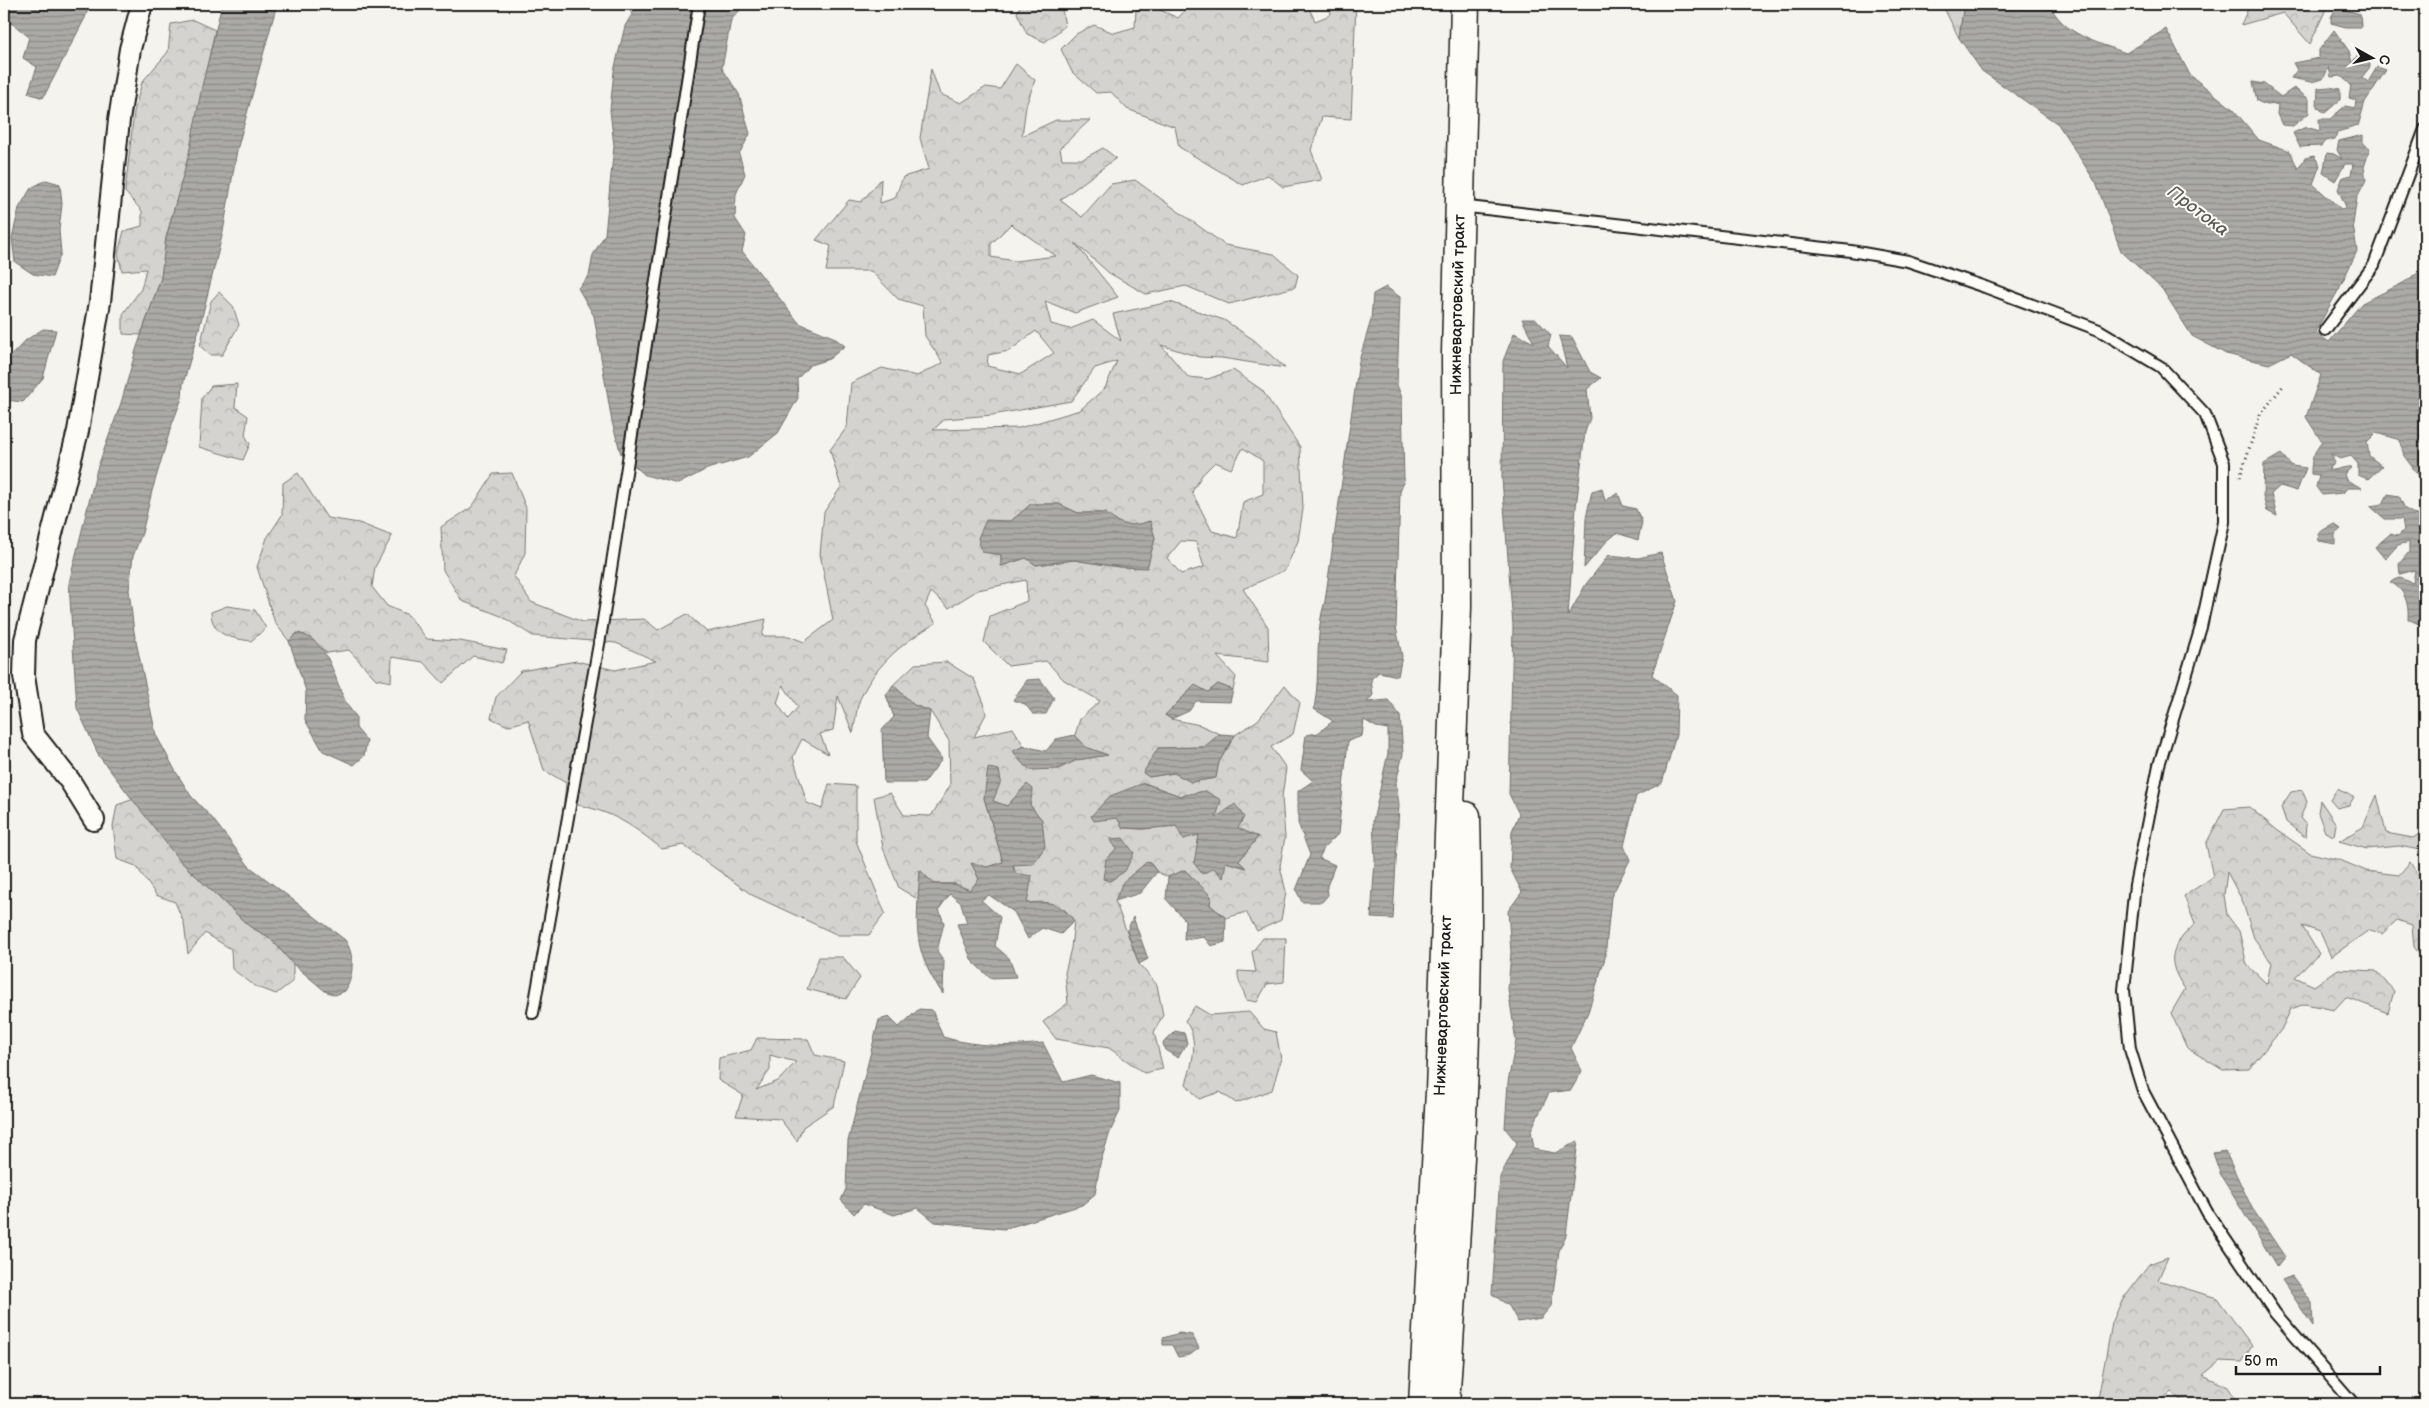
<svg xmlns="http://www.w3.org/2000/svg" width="2429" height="1408" font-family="'Balsamiq Sans',sans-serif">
	<defs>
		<pattern id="forest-crowns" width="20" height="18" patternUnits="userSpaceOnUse" patternTransform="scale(1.25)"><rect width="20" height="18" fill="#d4d3cf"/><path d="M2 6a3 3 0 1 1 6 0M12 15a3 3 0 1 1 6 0" fill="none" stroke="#b5b5b1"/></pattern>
		<pattern id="water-rules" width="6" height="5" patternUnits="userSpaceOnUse" patternTransform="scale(1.25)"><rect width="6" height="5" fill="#abaaa6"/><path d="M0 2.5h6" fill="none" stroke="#8a8a86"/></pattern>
	</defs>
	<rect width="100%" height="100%" fill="#f4f3ee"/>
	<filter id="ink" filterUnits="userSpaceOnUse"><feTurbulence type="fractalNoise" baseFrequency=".02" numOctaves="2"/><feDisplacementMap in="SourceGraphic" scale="10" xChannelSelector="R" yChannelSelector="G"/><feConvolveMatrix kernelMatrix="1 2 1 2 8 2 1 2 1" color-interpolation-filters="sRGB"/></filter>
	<g filter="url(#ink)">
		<g fill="url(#forest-crowns)" stroke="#787876" fill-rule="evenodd">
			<path d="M1021 4H1061L1065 26 1045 42 1027 34 1017 13Z"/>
			<path d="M1191 4H1307L1315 21 1330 15 1333 4H1356L1351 119 1322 117 1311 150 1322 180 1283 187 1268 175 1243 185 1179 147 1175 127 1127 109 1111 92 1096 93 1072 72 1061 49 1076 34 1094 25 1114 33 1135 27 1136 10 1149 5 1178 18Z"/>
			<path d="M1942 4H1964L1959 38Z"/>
			<path d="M2250 4H2324L2326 9 2310 44 2283 13 2241 25Z"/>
			<path d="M193 20 215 30 189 154 166 238 161 278 141 335 123 334V314L141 289 146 269 122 271 118 253 124 231 142 226V211L125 192 134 112 142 82 168 52 171 24Z"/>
			<path d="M1016 64 1035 80 1026 106 1022 136 1056 120H1090L1060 148 1062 159H1083L1103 148 1116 158 1060 200 1082 217 1111 184 1135 180 1225 245 1274 254 1298 275 1295 287 1229 304 1186 286 1146 294 1109 273 1075 243 1118 297 1075 313 1045 301 1051 324 1070 329 1093 320 1121 341 1113 314 1170 302 1224 320 1254 340 1285 368 1222 358 1199 357 1161 345 1188 377 1208 379 1233 370 1262 390 1300 447 1303 509 1298 541 1285 570 1243 589 1268 627 1269 662 1217 656 1236 677 1233 690 1218 684 1208 692 1165 715 1171 719 1200 725 1220 734 1204 747 1158 748 1149 777 1174 773 1192 782 1215 778 1219 762 1235 735 1258 720 1285 685 1300 703 1293 734 1271 747 1286 768 1282 797 1285 837 1280 866 1286 892 1281 920 1257 931 1246 912 1226 918 1210 905 1211 896 1185 870 1168 877 1157 872 1149 861 1123 882 1115 901 1139 964 1157 985 1163 1015 1154 1032 1163 1069 1144 1073 1109 1048 1056 1039 1043 1022 1068 1003 1065 973 1071 948 1074 921 1065 910 1027 903 1013 865 1042 820 1030 805 1026 785 1007 806 984 798 1003 862 987 867 972 864 979 879 970 890 955 884H934L920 870 919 900 899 888 883 848 874 797 890 793 904 815 931 816 950 786 949 741 930 711 914 705 893 685 915 664 947 662 974 679 984 703 986 714 974 737 1013 728 1024 746 1014 751 1058 769 1077 760 1107 755 1086 747 1075 735 1080 719 1100 701 1064 680 1046 661 1008 666 984 642 990 616 1027 601 1026 580 978 590 949 608 931 592 925 606 936 623C905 641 878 662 862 695 856 705 856 721 853 733L838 696 833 730 820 734 828 754 802 739 793 757 807 803 822 809 829 784 856 786V841L885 913 869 935H838L752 895 683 845 662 849C630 823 607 808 564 803L566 783 544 770 528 720 508 726 491 718 496 697 521 671 576 661 615 670 656 661 616 643 533 636 501 616 462 601 443 570 441 527 472 507 493 474 512 473 526 508 525 553 514 576 531 602 583 622 644 619 658 630 687 614 707 632 766 619 762 636H789L804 642 833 620 820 554 824 512 841 487 830 450 847 427 851 383 882 368 917 376 943 363 925 336 923 306 898 299 871 271H826L831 246 816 240 849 200 861 202 881 179 880 203 895 198 903 177 929 169 920 138 931 69 940 94 961 103 986 87 1000 89ZM1011 224 1056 256 1015 261 991 257V244ZM1036 331 1054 353 1021 374 987 366 988 355 1009 351ZM1117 361 1105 388 1080 410 1019 428 933 430 945 419 992 415 1071 401 1095 368ZM1243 448 1263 461V494L1243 502 1237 538 1212 531 1192 492 1202 475 1215 462 1231 469ZM1031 504H1059L1078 513H1106C1119 527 1132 527 1150 521L1155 538 1147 567H1119L1074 560 1036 565 1026 558 1001 566V555L1011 521ZM1181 541 1196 542 1204 567 1181 574 1167 558ZM783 685 798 707 788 719 777 703ZM1144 783 1180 796 1205 791 1216 819 1258 837 1239 861 1245 867 1225 862 1223 878 1214 868 1199 835 1177 826 1142 829 1124 828 1117 818Z"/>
			<path d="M219 292 233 306 239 325 222 355H210L200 346 211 301Z"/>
			<path d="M237 384 235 407 248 416 245 435 250 444 243 460 199 447 202 398 211 386Z"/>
			<path d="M298 473 327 518 359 523 392 536 375 567 372 587 387 606 408 615 427 639 460 641 507 650 502 663 473 656 443 683 423 662 392 657 391 682 376 679 349 650 327 653 305 635 297 633 289 641 275 623 257 567 267 538 282 515 283 483Z"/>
			<path d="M227 606 255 610 266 628 251 641C231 638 212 636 211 612Z"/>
			<path d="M2337 789 2354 797 2349 805 2337 808 2330 800Z"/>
			<path d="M2302 790 2307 802 2300 818 2306 825 2305 837 2286 822 2281 807 2291 792Z"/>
			<path d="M2377 795 2386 833 2413 838 2425 830V851L2399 846 2367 849 2339 841 2363 827Z"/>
			<path d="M134 799 179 860 249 926 270 938 293 964V981L276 994 255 986 232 969 231 949 205 933 188 954 184 923 175 902 156 895 136 866 117 859 113 826 117 805Z"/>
			<path d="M2320 800 2336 824 2334 836 2325 832 2318 813Z"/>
			<path d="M2249 807 2277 830 2310 853 2340 860 2366 871 2399 875 2410 862 2425 886V977L2421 975 2423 958 2414 947 2412 925 2397 920 2382 934 2369 930 2331 957 2320 932 2302 926 2319 954 2295 977 2314 986 2338 969 2376 971 2394 991 2388 1013 2346 997 2334 1010 2305 1004 2291 1009 2281 1030 2249 1069 2223 1070 2187 1048 2171 1013 2185 989C2165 960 2170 947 2195 924L2184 896 2213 877 2206 844 2224 809ZM2227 872 2242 900 2254 938 2271 962 2267 984 2247 965 2239 931 2227 915 2224 895Z"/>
			<path d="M1263 938H1286L1284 982 1267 984 1257 1002 1246 1000C1244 989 1237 982 1238 971L1256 972 1252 952Z"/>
			<path d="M819 957H843L860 978 846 999 807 989Z"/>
			<path d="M1195 1006 1210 1015 1249 1012 1264 1029 1276 1032 1281 1059 1272 1090 1236 1103 1220 1092 1199 1099 1186 1084C1192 1064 1200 1039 1185 1021Z"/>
			<path d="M757 1038 808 1039 815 1055 844 1061 834 1106 803 1127 797 1141 780 1119 736 1116 743 1095 718 1080 719 1058 751 1050ZM770 1055 796 1062 778 1081 756 1090 770 1070Z"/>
			<path d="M2168 1257 2158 1280 2217 1298 2252 1346 2242 1362 2220 1361 2203 1375 2228 1387 2239 1404H2185L2171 1392 2161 1401 2166 1404H2097L2112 1323 2122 1300 2149 1264Z"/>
		</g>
		<g fill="url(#water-rules)" stroke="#72716f">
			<path d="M4 4H90L85 18 43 98 28 93 37 67 23 58 29 37 13 24 4 23Z"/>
			<path d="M222 4H277L237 150 223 232 199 329 183 384 182 398 171 427 152 491 142 533 133 556 129 590 134 632 156 735 176 772 191 796 212 818 249 866 345 940C355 954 354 977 345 991L335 995 325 991 293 964 270 938 249 926 179 860 99 756 77 708 69 583 97 469 121 403 136 350 161 278 166 238 189 154 202 86Z"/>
			<path d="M638 4H693L705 7 710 4H741L740 10 731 20 722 68 739 94 750 134 739 154 745 174 736 194 735 218 746 235 742 251 799 323 833 337 845 346 829 359 810 365 797 379 798 398 778 433 748 457 707 469 678 484 645 475 621 454 612 422 594 316 578 288 589 276 593 255 605 234 614 146 610 110 614 71 625 26Z"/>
			<path d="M1964 4H2049C2064 35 2096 42 2126 53L2166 29 2190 75 2233 109 2259 140 2290 151 2298 169 2305 158 2314 156 2320 165 2313 184 2342 210 2346 207 2338 189 2343 177 2351 175 2353 164H2345L2335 181 2323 173 2327 153 2334 154 2342 159 2337 150 2339 141 2363 135V144L2370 149 2364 167 2366 180 2357 197 2353 224 2357 251 2339 289 2315 332 2329 342 2362 303 2403 283 2424 269 2425 484 2404 456 2400 440 2376 433 2367 442 2369 456 2382 466 2368 479 2358 475V464L2351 456 2340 459 2331 454 2335 463 2328 470C2337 471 2344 466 2352 467L2344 474 2346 480 2362 488H2347L2343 493 2322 495 2316 487 2319 475 2311 474C2311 460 2313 453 2322 442L2306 417 2321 375 2291 353 2269 364 2226 354 2192 336 2162 289 2121 251 2096 183 2058 124 1982 71 1959 38Z"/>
			<path d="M2337 7 2360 14 2361 27H2346L2331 23V17Z"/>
			<path d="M2334 30 2349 51 2352 63 2359 53 2369 59 2370 67 2362 77 2368 82 2377 67 2386 70 2365 102 2358 126 2337 132 2335 139 2325 141 2321 146 2300 147 2293 133 2306 127 2320 131 2319 119H2330L2345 106 2355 108 2356 100 2349 98 2351 85 2341 76 2331 77 2329 67 2323 79 2311 82 2291 78 2297 70 2293 63 2319 58V50Z"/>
			<path d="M2253 82 2264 84 2281 97 2294 88 2309 99V113L2293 126 2282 125 2277 114 2278 104 2266 105 2257 101Z"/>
			<path d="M2329 87 2340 89V100L2325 113 2317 107 2318 88Z"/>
			<path d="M46 180 60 184 62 204 59 230 61 253 52 277 33 274 15 262 12 238 19 208 31 188Z"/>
			<path d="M1386 287 1400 297 1397 385 1402 398 1404 480 1400 492 1396 627 1402 656 1398 676 1379 672 1371 679 1373 695 1367 702 1388 700 1400 715 1403 754 1396 782 1399 805 1393 919 1371 918 1375 860 1373 821 1388 753V729L1376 727 1364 720 1362 736 1348 741 1338 834 1324 848 1319 858 1335 865 1327 886 1328 895 1322 902H1302L1296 890 1310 855 1298 823V791L1313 781 1301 770 1306 735 1318 733 1333 721 1314 709C1321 673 1314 635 1325 601L1359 361 1371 320 1373 294Z"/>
			<path d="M1522 319H1536L1551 335 1548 346 1567 368 1559 336 1572 337 1590 372 1601 378 1587 389 1590 418 1585 432 1576 507 1568 616 1586 584 1609 555 1638 558 1661 553 1677 601 1652 675 1677 695 1676 735 1662 783 1636 796 1624 846 1630 860 1611 897 1605 958 1588 1012 1571 1048 1582 1071 1571 1090 1549 1093 1531 1130 1534 1149 1555 1153 1578 1141 1566 1235 1559 1251 1551 1306 1541 1318 1518 1322 1509 1306 1492 1294 1500 1177 1517 1143 1505 1128 1508 1082 1516 1041 1508 989 1511 952 1508 911 1522 892 1510 868 1512 831 1519 814 1509 794 1513 626 1502 478 1503 361 1514 333 1534 343Z"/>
			<path d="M43 329 56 330 43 378 23 402 6 400 4 396V387L12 382 4 363 26 340Z"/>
			<path d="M2281 454 2292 466 2306 468 2297 491 2280 486 2271 494 2277 516 2267 511 2263 496 2264 464Z"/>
			<path d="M1602 488 1605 501 1618 493 1623 506 1636 509 1642 522 1638 540 1617 533 1607 541 1584 568 1586 518 1592 491Z"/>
			<path d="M2388 494 2399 496 2405 509 2425 520V627L2408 619C2409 604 2405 589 2390 582L2400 578 2413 583 2415 570 2400 574 2399 564 2409 552V542L2398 545 2385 559 2375 547 2390 534 2398 536 2404 530 2402 519H2385L2370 506 2383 504Z"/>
			<path d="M1031 504H1059L1078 513H1106C1120 527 1132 527 1150 521L1155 538 1147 568 1119 567 1074 560 1036 565 1026 558 1001 566V555L982 552 978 538 986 520 1011 521Z"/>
			<path d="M2334 524 2341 529 2335 534V544L2319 541 2318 533Z"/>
			<path d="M297 633C337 641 332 693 356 716V728L367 741 364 756 354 765 323 751 305 720 306 691 289 641Z"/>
			<path d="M1040 679 1054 698 1046 714H1033L1025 704 1013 700 1027 680Z"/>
			<path d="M1218 684 1233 690 1230 702 1196 701 1189 711 1171 719 1165 715 1195 685 1208 692Z"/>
			<path d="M893 685 914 705 930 711 927 738 942 759 924 783H884L882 730 894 717 886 695Z"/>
			<path d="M1220 734 1235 735 1219 762 1216 778 1191 782 1174 773 1149 777 1143 773 1158 748 1204 747Z"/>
			<path d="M1075 735 1086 747 1108 755 1077 760 1058 769 1030 770 1020 761 1013 751 1024 746 1046 751 1056 739Z"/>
			<path d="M988 768 999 770 1001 781 993 801 1007 806 1027 784 1033 789 1030 805 1042 820 1045 847 1033 864 1013 865 1014 873 1032 876 1027 903C1050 901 1059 902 1074 921L1061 934 1042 928 1028 939 1014 912 989 895 981 900 1000 917 995 946 1009 958 1016 977 990 978 972 961 957 924 967 923 961 903 950 894 939 909 944 923 937 951 944 961 943 994C910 948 917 923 920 870L934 884H955L970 890 979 879 971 863 987 867 1003 862 984 798Z"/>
			<path d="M1144 783 1180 796 1205 791 1221 800 1216 818 1235 804 1244 817 1238 828 1258 837 1239 861 1246 868 1226 862 1223 878 1214 868 1202 874 1194 863 1199 835 1183 839 1176 826 1142 829 1123 828 1117 818 1094 821 1091 816 1110 796Z"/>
			<path d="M1123 838 1134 853 1125 871 1110 881 1103 879 1106 859 1116 849 1110 839Z"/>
			<path d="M1148 861 1157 872 1140 893 1115 901 1123 882Z"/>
			<path d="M1185 870 1211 896 1210 905 1226 918 1225 942 1211 946 1204 937 1184 940 1185 920 1166 899 1168 877Z"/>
			<path d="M1133 917 1148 959 1139 964 1127 931Z"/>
			<path d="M919 1009 932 1010 943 1037C976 1047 1009 1047 1043 1043L1063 1082 1091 1075 1120 1083V1111L1110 1132 1100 1164 1095 1194 1082 1205 1004 1229 935 1222 918 1208 894 1215 864 1204 854 1214 841 1200 846 1189 848 1141 879 1020 889 1017 899 1027Z"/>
			<path d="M1175 1031 1184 1033 1187 1043 1178 1058 1165 1050 1163 1043Z"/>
			<path d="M2225 1151 2252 1208 2285 1257 2277 1267 2221 1176 2213 1153Z"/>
			<path d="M2292 1276 2312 1303 2313 1326 2282 1280Z"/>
			<path d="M1179 1333 1192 1335 1199 1348 1190 1355 1178 1357 1172 1345H1163V1338Z"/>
		</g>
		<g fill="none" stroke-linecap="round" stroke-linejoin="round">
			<g stroke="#1c1c1c" stroke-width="14">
				<g id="lane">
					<path d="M1460 206 1851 251 1908 261 1985 287 2099 330 2161 367 2205 414 2224 463V522L2201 627 2159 765 2135 885 2124 990 2130 1049 2143 1091 2207 1212 2275 1313 2354 1404"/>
					<path d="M2325 330 2374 265 2425 129"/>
					<path d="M533 1013 602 627 699 4"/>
				</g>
			</g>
			<g stroke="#1c1c1c" stroke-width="24">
				<path id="street" d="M94 820 70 781 33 734 24 676 25 640 78 431 100 302 119 120 130 49 142 4"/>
			</g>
			<g stroke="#1c1c1c" stroke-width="31">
				<g id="primary">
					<path id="s1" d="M1423 1404 1440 1092 1457 607 1456 353 1465 4"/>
					<path d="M1445 1404C1458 1209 1471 1012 1466 816"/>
				</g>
			</g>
			<path stroke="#1c1c1c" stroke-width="3" stroke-dasharray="1 4" stroke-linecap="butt" d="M2240 477 2260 415 2283 386"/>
			<use href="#lane" stroke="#fdfcf7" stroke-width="10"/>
			<use href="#street" stroke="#fdfcf7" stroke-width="20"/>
			<use href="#primary" stroke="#fdfcf7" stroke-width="28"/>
		</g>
	</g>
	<g text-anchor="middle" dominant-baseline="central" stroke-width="4" stroke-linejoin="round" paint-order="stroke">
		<g font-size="16" fill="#1c1c1c" stroke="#fdfcf7">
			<text stroke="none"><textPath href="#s1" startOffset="1100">Нижневартовский тракт</textPath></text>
			<text stroke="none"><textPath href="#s1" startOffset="399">Нижневартовский тракт</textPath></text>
		</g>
		<g font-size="18" font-style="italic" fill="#5c5c5a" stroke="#fdfcf7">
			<text transform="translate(2198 211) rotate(37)">Протока</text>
		</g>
	</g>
	<rect width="2429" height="1408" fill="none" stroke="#fdfcf7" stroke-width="20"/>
	<rect x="10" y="10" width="2409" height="1388" fill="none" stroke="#1c1c1c" stroke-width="2" filter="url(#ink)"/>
	<g transform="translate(2372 58) rotate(98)" stroke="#fdfcf7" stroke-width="4" paint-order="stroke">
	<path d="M0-4L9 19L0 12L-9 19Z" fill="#1c1c1c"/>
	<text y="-8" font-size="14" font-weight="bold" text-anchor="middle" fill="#1c1c1c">С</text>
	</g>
	<path d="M2236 1366v8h144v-8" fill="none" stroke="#1c1c1c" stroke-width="2.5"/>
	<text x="2244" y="1366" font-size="15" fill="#1c1c1c" stroke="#fdfcf7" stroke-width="4" paint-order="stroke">50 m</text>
</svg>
